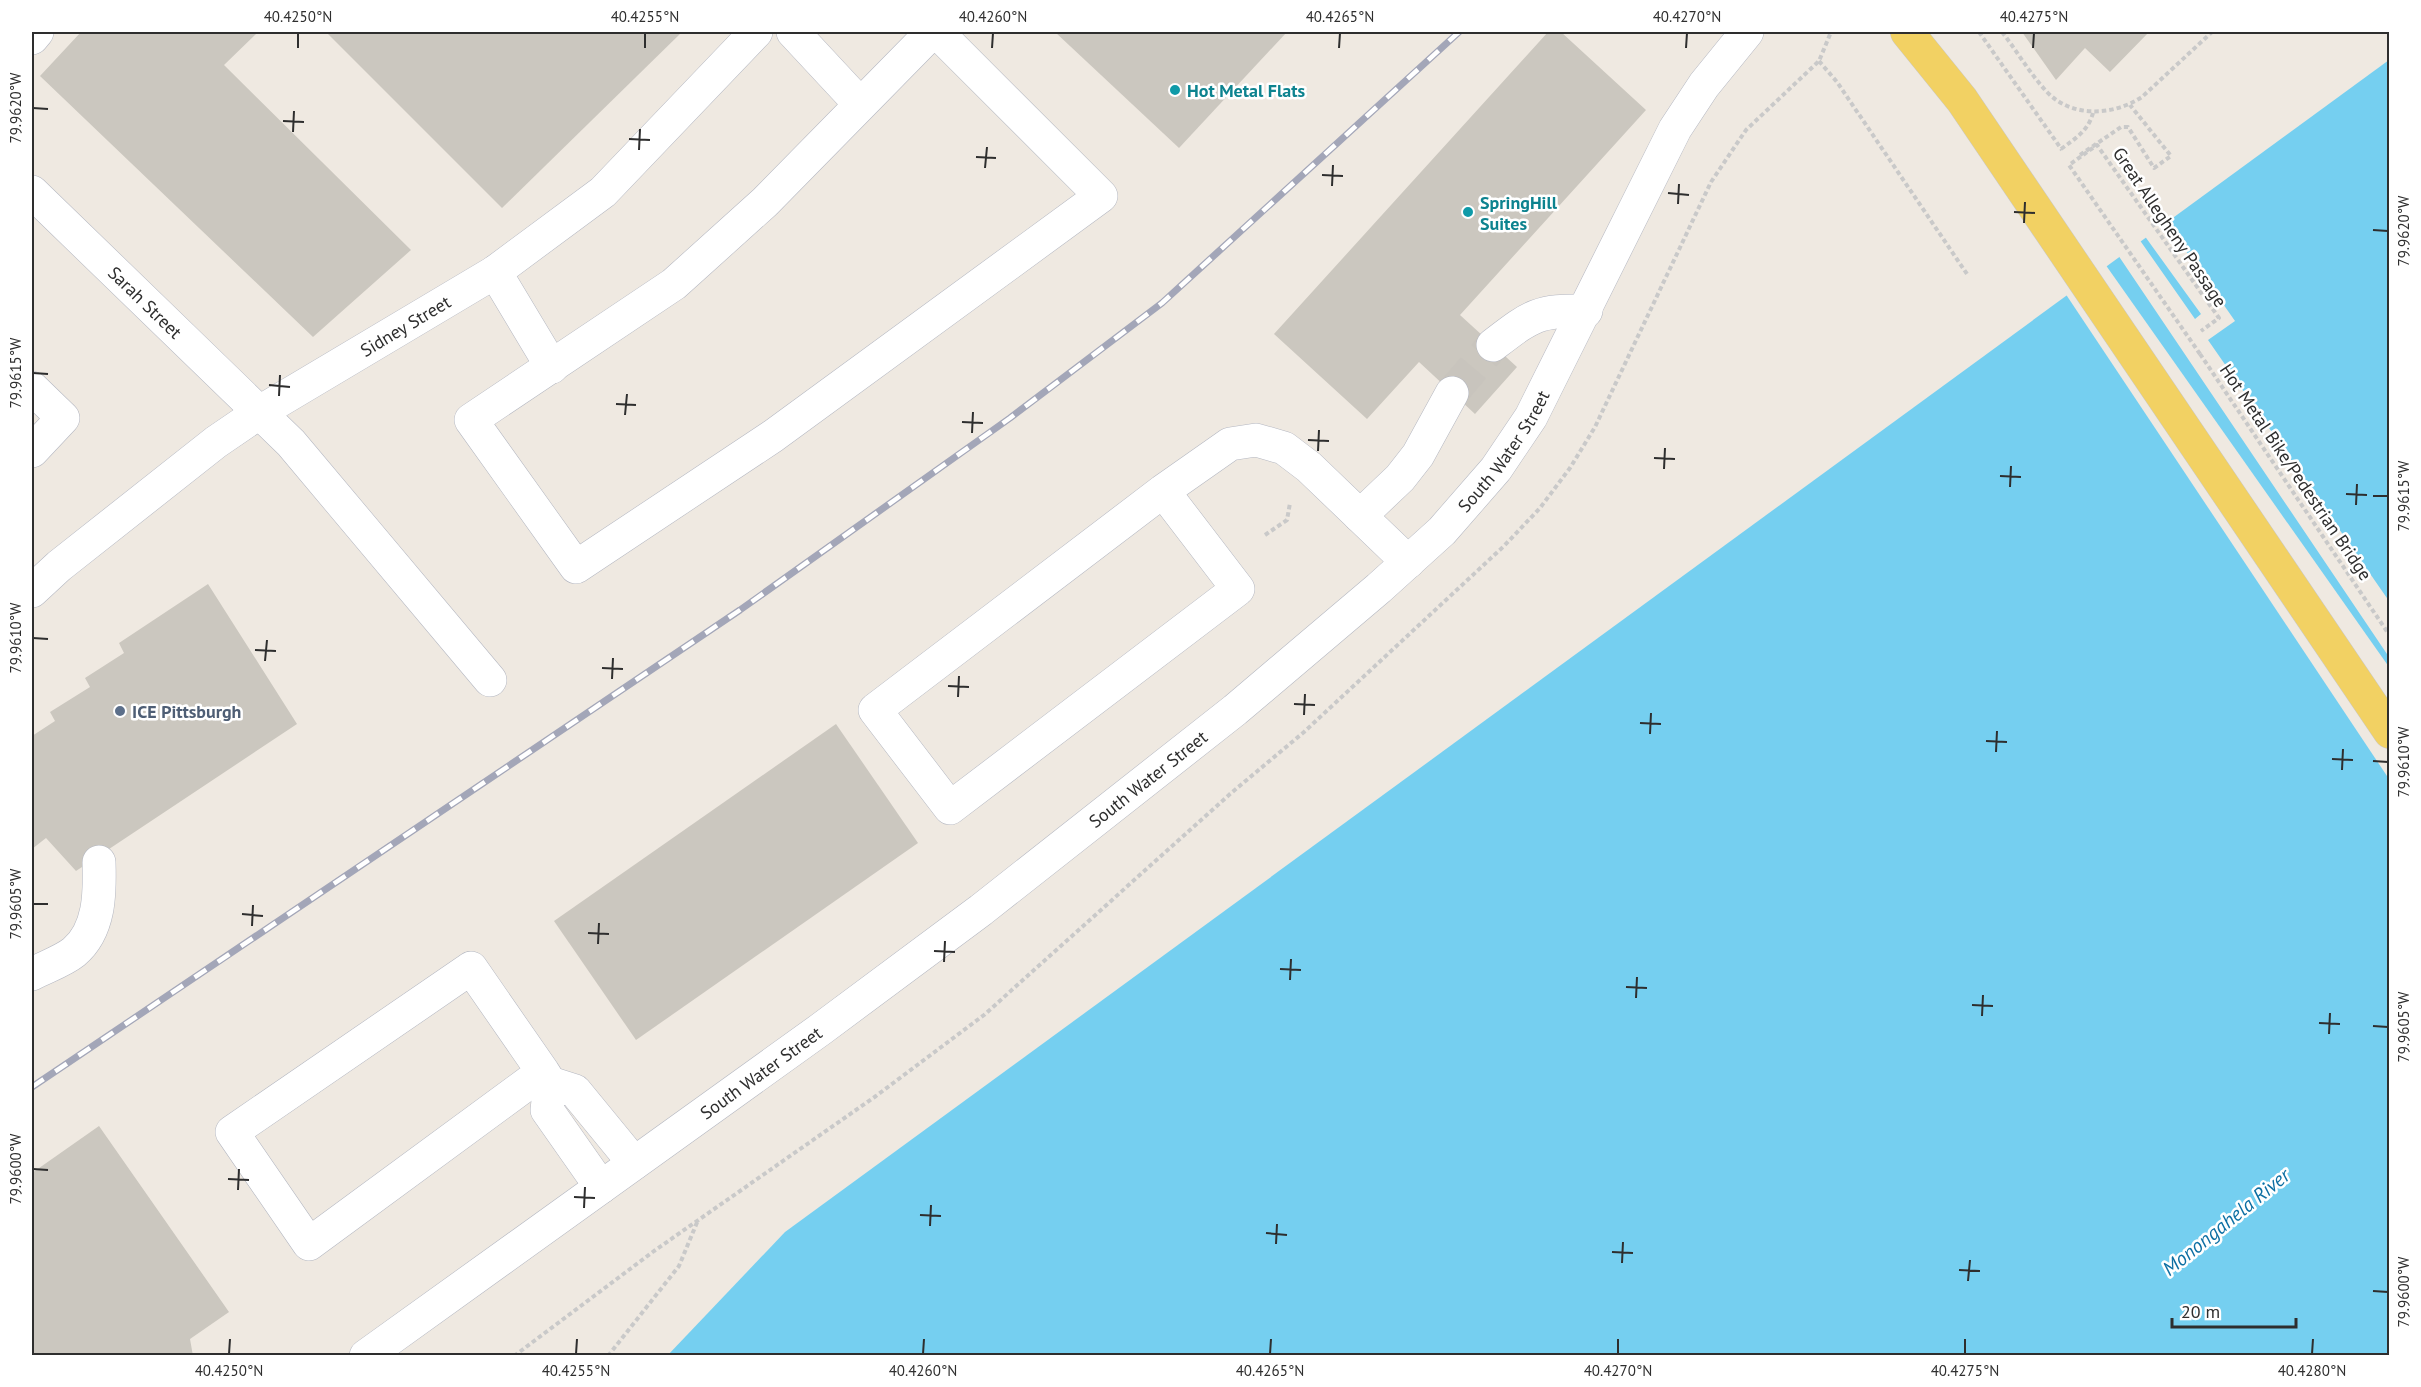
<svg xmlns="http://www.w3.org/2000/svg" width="2421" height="1387" font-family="'PT Sans',sans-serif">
	<rect width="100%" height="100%" fill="#efe9e1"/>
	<path fill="#75cff0" d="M2389 60V1355L667 1356 785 1232Z"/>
	<g fill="#efe9e1">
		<path d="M2165 221 2235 321 2208 340 2389 601V657L2118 255 2139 239 2195 319 2201 314 2144 235Z"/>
		<path d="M2105 264 2389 667V779L2065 293Z"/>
	</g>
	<g fill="#cbc7bf">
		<path d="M81 32H258L224 65 411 250 313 337 40 76Z"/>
		<path d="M326 32H682L502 208Z"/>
		<path d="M1055 32H1287L1179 148Z"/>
		<path d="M1548 32H1561L1646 110 1460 315 1517 367 1475 414 1419 362 1367 419 1274 334Z"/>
		<path d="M2022 32H2149L2110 72 2085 48 2056 80Z"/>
		<path d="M208 584 297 724 76 871 46 838 32 849V736L55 721 50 712 90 687 85 678 124 653 119 643Z"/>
		<path d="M836 724 918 843 636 1040 554 921Z"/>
		<path d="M99 1126 229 1312 190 1339 193 1356H32V1173Z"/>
	</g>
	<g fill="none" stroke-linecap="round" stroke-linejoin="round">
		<path stroke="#c8c4bd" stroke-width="33" stroke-dasharray="33 16" stroke-linecap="butt" d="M1452 393 1493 345"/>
		<g stroke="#b4b7c1" stroke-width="34">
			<g id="minor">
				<path d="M793 32 860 104"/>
				<path d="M932 32 765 202 674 284 471 420 576 567 773 436 1101 196 937 32"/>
				<path d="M32 38 37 32"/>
				<path id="s1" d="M32 192 291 443 490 680"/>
				<path d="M495 272 552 367"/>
				<path d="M1493 345C1531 316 1537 310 1586 311"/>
				<path d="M32 388 63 418 32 451"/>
				<path d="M1163 491 1238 589 950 808 875 710 1163 491 1230 444 1256 440 1284 448 1309 467 1408 562"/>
				<path d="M1360 516 1400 478 1418 455 1452 393"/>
				<path id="s2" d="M32 591 59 566 216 442 260 412 495 272 603 192 756 32"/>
				<path d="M32 974C45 967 63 961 74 952 100 930 100 893 99 862"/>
				<path d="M543 1072 309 1244 232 1132 471 968 543 1072 550 1083"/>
				<path d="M601 1187 547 1110 550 1083 575 1091 634 1163"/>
				<path id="s3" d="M366 1356 821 1029 981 910 1235 710 1379 588 1442 531 1496 469 1531 417 1675 129 1704 85 1747 32"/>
			</g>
		</g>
		<g stroke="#c9c9c9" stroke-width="34">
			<path id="major" d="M1907 32 1962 100 2390 732"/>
		</g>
		<g stroke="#c9c9c9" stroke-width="4" stroke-dasharray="4.5 3" stroke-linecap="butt">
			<path d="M1979 32 2062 150"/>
			<path d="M2002 32C2017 51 2030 74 2047 92 2072 118 2113 116 2142 97L2212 32"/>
			<path d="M1819 61 1837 82 1967 274"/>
			<path d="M2061 149C2076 138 2088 131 2093 113"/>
			<path d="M2080 155 2121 127H2128L2154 168 2171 156 2130 105"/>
			<path d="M2200 354 2390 636"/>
			<path d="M1265 535 1287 520 1290 503"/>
			<path d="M514 1356 654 1251 876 1096 984 1015 1230 794 1304 732 1504 546 1540 508 1570 468 1595 427 1711 182 1746 130 1819 61 1831 32"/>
			<path d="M608 1356 679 1266 698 1220"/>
		</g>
		<use href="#minor" stroke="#fff" stroke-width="33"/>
		<use href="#major" stroke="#f2d163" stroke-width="33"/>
		<g stroke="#a3a6b8" stroke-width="7">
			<path id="rail" d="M32 1087 740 610 1010 418 1162 303 1459 32"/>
		</g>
		<use href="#rail" stroke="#fff" stroke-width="4.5" stroke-dasharray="14" stroke-linecap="butt"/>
		<path stroke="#c9c9c9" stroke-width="4" stroke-dasharray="4.5 3" stroke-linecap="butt" d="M2200 354 2069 165 2097 145 2219 318 2201 331"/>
	</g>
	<path fill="none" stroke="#2e2e2e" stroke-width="2" d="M298 48V33M645 48V33M992 48 993 33M1339 48 1340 33M1686 48 1687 33M2033 48 2034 33M33 108 48 109M283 121 304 122M293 132 294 111M629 139 650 140M639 150 640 129M976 157 996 158M985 168 987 147M1322 175 1343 176M1332 186 1333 165M1668 193 1689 195M1678 204 1679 184M2014 212 2035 213M2024 223 2025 202M2373 230 2388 231M33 373 48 374M269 385 290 387M279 396 280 375M616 404 636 405M625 415 627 394M962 422 983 423M972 433 973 412M1308 440 1329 441M1318 451 1319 430M1654 458 1675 459M1664 469 1665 448M2000 476 2021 477M2010 487 2011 466M2346 494 2367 495M2373 496H2388M2356 505 2357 484M33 638 48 639M255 650 276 651M265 661 267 640M602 668 623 669M612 679 613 658M948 686 969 687M958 697 959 676M1294 704 1315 705M1304 715 1305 694M1640 723 1661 724M1650 734 1651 713M1986 741 2007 742M1996 752 1997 731M2332 759 2353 760M2373 761 2388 762M2342 770 2343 749M33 904H48M242 914 263 916M252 926 253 905M588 933 609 934M598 944 599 923M934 951 955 952M944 962 945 941M1280 969 1301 970M1290 980 1291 959M1626 987 1647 988M1636 998 1637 977M1972 1005 1993 1006M1982 1016 1983 995M2319 1023 2340 1024M2373 1026 2388 1027M2329 1034 2330 1013M33 1169 48 1170M228 1179 249 1180M238 1190 239 1169M574 1197 595 1198M584 1208 585 1187M920 1215 941 1216M930 1226 931 1205M1266 1233 1287 1235M1276 1244 1277 1224M1612 1252 1633 1253M1622 1263 1623 1242M1959 1270 1980 1271M1968 1281 1970 1260M2373 1291 2388 1292M229 1354 230 1339M576 1354 577 1339M923 1354 924 1339M1270 1354 1271 1339M1618 1354V1339M1965 1354V1339M2312 1354 2313 1339"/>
	<g fill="#0f9aa8" stroke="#fff" stroke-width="2">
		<circle cx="1175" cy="90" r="6"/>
		<circle cx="1468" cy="212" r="6"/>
	</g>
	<circle fill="#5c6f8a" stroke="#fff" stroke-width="2" cx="120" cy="711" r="6"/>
	<g text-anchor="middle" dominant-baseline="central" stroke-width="5" stroke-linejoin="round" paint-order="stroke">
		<g font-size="18" font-weight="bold" fill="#0d838f" stroke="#fff" text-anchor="start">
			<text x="1187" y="90">Hot Metal Flats</text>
			<text x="1480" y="202">SpringHill<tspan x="1480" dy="21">Suites</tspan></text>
		</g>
		<g font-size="18" fill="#2e2e2e" stroke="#fff">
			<text transform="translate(2170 227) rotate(56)">Great Allegheny Passage</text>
			<text stroke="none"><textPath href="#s1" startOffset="158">Sarah Street</textPath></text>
			<text stroke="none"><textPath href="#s2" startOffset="459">Sidney Street</textPath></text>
			<text stroke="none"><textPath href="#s3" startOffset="1458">South Water Street</textPath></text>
			<text transform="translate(2296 472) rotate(56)">Hot Metal Bike/Pedestrian Bridge</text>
			<text stroke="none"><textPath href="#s3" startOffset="972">South Water Street</textPath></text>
			<text stroke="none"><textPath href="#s3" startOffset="486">South Water Street</textPath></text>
		</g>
		<g font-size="18" font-weight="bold" fill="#4e5e75" stroke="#fff" text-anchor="start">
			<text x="132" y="711">ICE Pittsburgh</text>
		</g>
		<g font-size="20" font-style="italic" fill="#0d6fa3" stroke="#fff">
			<text transform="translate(2226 1222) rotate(-39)">Monongahela River</text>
		</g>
	</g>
	<rect width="2421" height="1387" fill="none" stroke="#ffffff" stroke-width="66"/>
	<path d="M2172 1318v9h124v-9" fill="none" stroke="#2e2e2e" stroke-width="3"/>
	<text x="2181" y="1318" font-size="18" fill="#2e2e2e" stroke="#ffffff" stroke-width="4.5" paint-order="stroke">20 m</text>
	<rect x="33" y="33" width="2355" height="1321" fill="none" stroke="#2e2e2e" stroke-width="2"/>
	<g font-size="15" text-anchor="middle" fill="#2e2e2e">
		<text x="298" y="22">40.4250°N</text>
		<text x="645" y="22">40.4255°N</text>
		<text x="993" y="22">40.4260°N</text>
		<text x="1340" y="22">40.4265°N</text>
		<text x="1687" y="22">40.4270°N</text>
		<text x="2034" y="22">40.4275°N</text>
		<text transform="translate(16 108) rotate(-90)" y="5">79.9620°W</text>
		<text transform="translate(2404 231) rotate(-90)" y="5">79.9620°W</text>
		<text transform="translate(16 373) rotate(-90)" y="5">79.9615°W</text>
		<text transform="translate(2404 496) rotate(-90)" y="5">79.9615°W</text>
		<text transform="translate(16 638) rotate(-90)" y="5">79.9610°W</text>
		<text transform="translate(2404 762) rotate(-90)" y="5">79.9610°W</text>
		<text transform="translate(16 904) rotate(-90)" y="5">79.9605°W</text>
		<text transform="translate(2404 1027) rotate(-90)" y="5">79.9605°W</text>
		<text transform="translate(16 1169) rotate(-90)" y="5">79.9600°W</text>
		<text transform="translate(2404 1292) rotate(-90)" y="5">79.9600°W</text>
		<text x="229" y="1376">40.4250°N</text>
		<text x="576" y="1376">40.4255°N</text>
		<text x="923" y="1376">40.4260°N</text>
		<text x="1270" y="1376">40.4265°N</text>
		<text x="1618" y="1376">40.4270°N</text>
		<text x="1965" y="1376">40.4275°N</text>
		<text x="2312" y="1376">40.4280°N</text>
	</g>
</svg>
